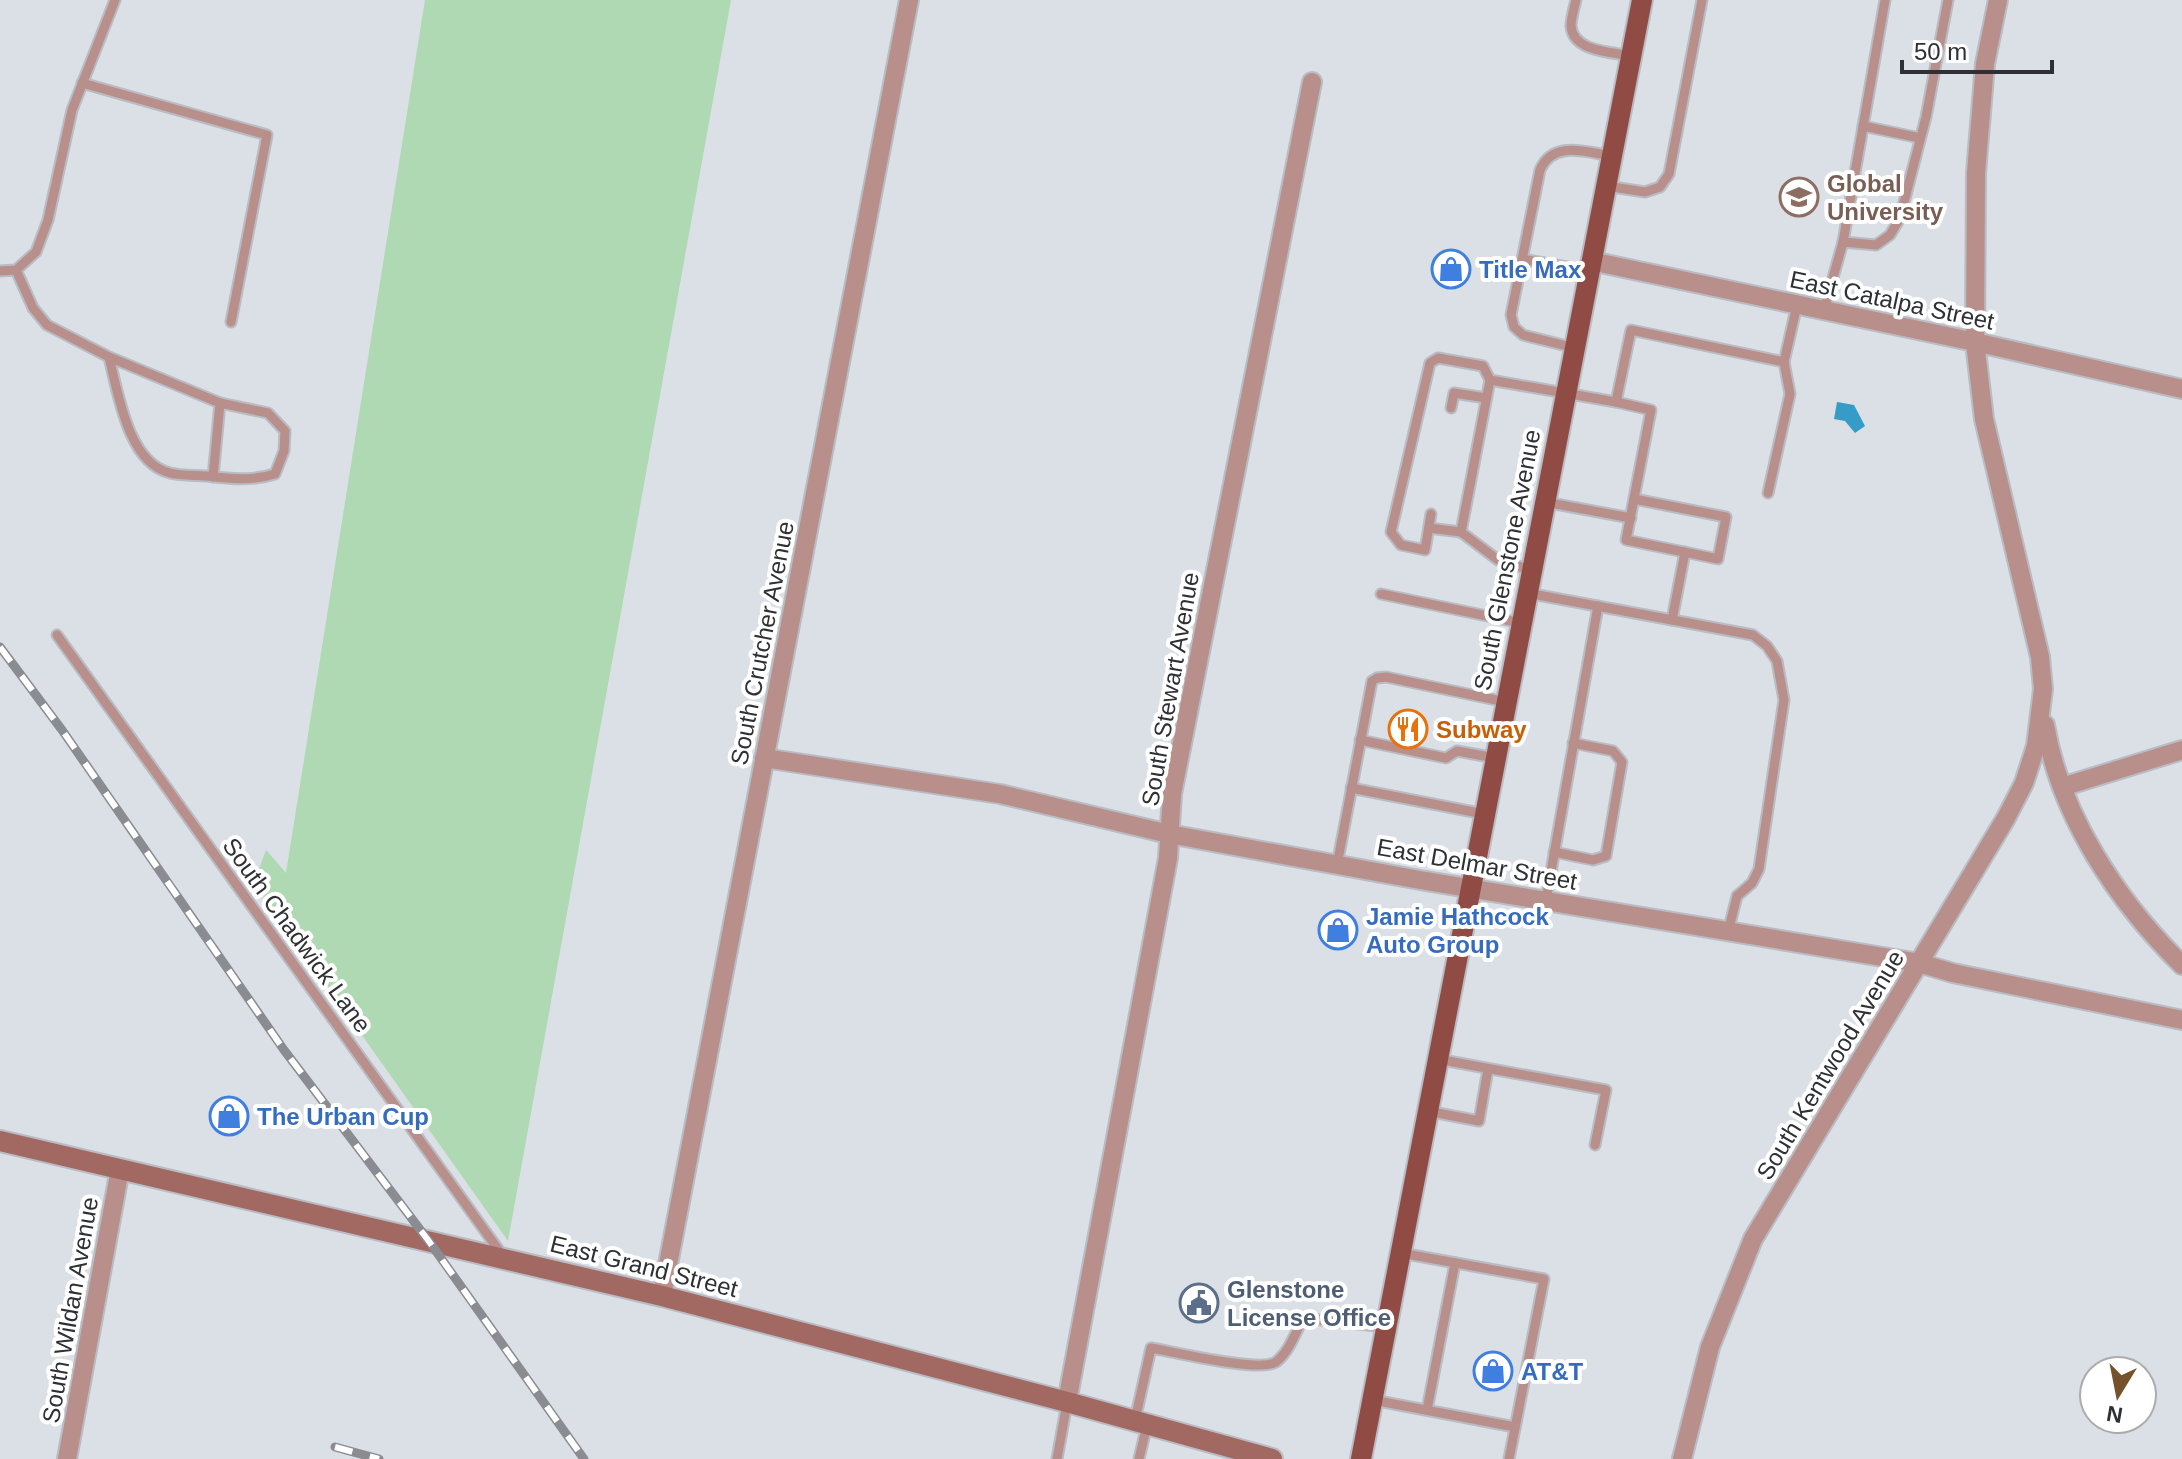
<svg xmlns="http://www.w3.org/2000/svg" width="2182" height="1459" font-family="Arial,sans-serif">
	<rect width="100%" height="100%" fill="#dbdfe6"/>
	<path fill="#aed9b3" d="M425 0H731L508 1241 254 883 266 850 286 873Z"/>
	<path fill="#349cc7" d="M1837 402 1854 405 1865 426 1855 433 1845 421 1834 419Z"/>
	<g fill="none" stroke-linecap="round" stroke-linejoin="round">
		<g stroke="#b9bcc2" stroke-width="13">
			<g id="lane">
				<path d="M1576 0C1574 8 1571 18 1571 26 1573 52 1612 52 1631 56"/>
				<path d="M82 83 267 135 231 322"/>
				<path d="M1863 126 1920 138"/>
				<path d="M1606 186 1645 192 1660 187 1669 174 1702 0"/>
				<path d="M1843 242 1885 0"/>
				<path d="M1522 259 1589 271"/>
				<path d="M16 270 33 308 47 325 109 357 220 403 268 413 285 431 284 451 275 474C252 481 231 479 207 476 195 475 181 476 170 473 128 463 118 393 109 357"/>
				<path d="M0 271 16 270 36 252 48 220 72 110 115 0"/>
				<path d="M1824 310 1843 242 1876 245 1890 235 1900 218 1926 117 1948 0"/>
				<path d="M1575 348 1523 335 1514 327 1511 315 1540 170C1553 140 1585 152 1612 156"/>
				<path d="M1490 380 1616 402 1631 330 1784 362"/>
				<path d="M1616 402 1651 410 1626 540 1718 559 1726 517 1634 499"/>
				<path d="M1451 408 1454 393 1486 398"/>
				<path d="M213 477 220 403"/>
				<path d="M1768 493 1790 394 1784 362 1797 305"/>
				<path d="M1545 502 1631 518"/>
				<path d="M1431 514 1425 550 1401 545 1391 532 1430 363 1438 358 1483 366 1490 380 1461 532 1498 560 1531 570"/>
				<path d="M1429 528 1461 532"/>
				<path d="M1527 593 1753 635 1767 646 1777 661 1784 700 1759 869 1752 883 1737 896 1728 932"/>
				<path d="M1381 594 1521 623"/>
				<path d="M1672 620 1685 552"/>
				<path d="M57 635 503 1256"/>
				<path d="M1360 740 1446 758 1457 751 1495 758"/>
				<path d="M1351 788 1484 814"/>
				<path d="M1554 852 1593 860 1606 856 1622 762 1613 751 1573 743"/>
				<path d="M1337 865 1372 681 1377 678 1386 677 1506 702"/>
				<path d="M1546 900 1598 606"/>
				<path d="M1437 1059 1606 1090 1595 1145"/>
				<path d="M1427 1111 1479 1121 1488 1069"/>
				<path d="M1401 1253 1544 1279 1509 1459"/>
				<path d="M1373 1400 1515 1427"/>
				<path d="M1427 1410 1455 1263"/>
				<path d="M1135 1420 1151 1348C1174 1352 1260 1373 1276 1362 1289 1352 1296 1332 1303 1318L1386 1327"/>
				<path d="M1057 1459 1067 1403"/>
				<path d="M1139 1459 1147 1425"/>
			</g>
		</g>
		<g stroke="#b9bcc2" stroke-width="22">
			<g id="street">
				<path d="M1591 261 1975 342 2182 389"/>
				<path d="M2045 725C2060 815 2117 901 2182 965"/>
				<path d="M764 758 1000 794 1169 834 1420 880 1919 963 1953 973 2182 1020"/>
				<path d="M2062 787 2182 750"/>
				<path d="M662 1296 909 0"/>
				<path d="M1067 1402 1168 858 1172 794 1312 82"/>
				<path d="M67 1459 120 1169"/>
				<path d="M1682 1459 1710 1347 1753 1239 2006 818 2024 783 2036 746 2043 689 2040 657 1984 419 1975 342 1976 173 1985 64 1998 0"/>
			</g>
		</g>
		<g stroke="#b9bcc2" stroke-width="24">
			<path id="secondary" d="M0 1141 662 1296 1067 1402 1272 1459"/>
		</g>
		<g stroke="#b9bcc2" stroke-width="24">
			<path id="primary" d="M1361 1459 1642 0"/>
		</g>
		<use href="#lane" stroke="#b88f8b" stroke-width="9"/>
		<use href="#street" stroke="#b88f8b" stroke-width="18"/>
		<use href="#secondary" stroke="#a26862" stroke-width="20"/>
		<use href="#primary" stroke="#914b45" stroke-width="20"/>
		<g stroke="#8a8c92" stroke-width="9">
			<g id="rail">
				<path d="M0 647 62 730 284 1050 428 1240 584 1459"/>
				<path d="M335 1447 379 1459"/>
			</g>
		</g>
		<use href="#rail" stroke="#fff" stroke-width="6" stroke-dasharray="18" stroke-linecap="butt"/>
	</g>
	<defs>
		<g id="university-ring" transform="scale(2)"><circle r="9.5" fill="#fff" stroke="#8d6e63" stroke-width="1.5"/><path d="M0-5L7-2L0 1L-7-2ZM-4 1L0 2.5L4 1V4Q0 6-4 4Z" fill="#8d6e63"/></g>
		<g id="shop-ring" transform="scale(2)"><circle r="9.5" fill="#fff" stroke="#3f7fe0" stroke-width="1.5"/><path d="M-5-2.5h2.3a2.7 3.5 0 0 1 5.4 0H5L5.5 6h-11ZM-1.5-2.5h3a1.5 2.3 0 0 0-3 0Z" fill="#3f7fe0"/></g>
		<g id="restaurant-ring" transform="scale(2)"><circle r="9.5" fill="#fff" stroke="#e8710a" stroke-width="1.5"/><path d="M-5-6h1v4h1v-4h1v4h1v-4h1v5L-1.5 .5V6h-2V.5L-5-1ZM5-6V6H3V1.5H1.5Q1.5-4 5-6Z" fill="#e8710a"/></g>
		<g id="civic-ring" transform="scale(2)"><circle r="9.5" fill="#fff" stroke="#5c6f8a" stroke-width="1.5"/><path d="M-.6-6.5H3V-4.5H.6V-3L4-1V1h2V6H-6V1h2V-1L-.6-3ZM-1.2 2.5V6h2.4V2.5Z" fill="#5c6f8a"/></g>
	</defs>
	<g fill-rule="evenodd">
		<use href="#university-ring" x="1799" y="197"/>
		<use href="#shop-ring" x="1451" y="269"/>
		<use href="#restaurant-ring" x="1408" y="729"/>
		<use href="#shop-ring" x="1338" y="930"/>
		<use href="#shop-ring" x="229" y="1116"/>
		<use href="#civic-ring" x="1199" y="1303"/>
		<use href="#shop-ring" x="1493" y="1371"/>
	</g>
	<g text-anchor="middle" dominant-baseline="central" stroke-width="8" stroke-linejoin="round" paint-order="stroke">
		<g font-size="24" font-weight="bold" fill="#785e54" stroke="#fff" text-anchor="start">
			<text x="1827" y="183">Global<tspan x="1827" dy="28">University</tspan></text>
		</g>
		<g font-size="24" font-weight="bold" fill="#366cbe" stroke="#fff" text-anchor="start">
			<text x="1479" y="269">Title Max</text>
			<text x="1366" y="916">Jamie Hathcock<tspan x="1366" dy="28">Auto Group</tspan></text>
			<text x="257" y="1116">The Urban Cup</text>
			<text x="1521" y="1371">AT&amp;T</text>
		</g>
		<g font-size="24" fill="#2f3033" stroke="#fff">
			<text transform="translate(1892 300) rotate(12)">East Catalpa Street</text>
			<text transform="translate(1507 560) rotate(-79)">South Glenstone Avenue</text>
			<text transform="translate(762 643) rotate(-79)">South Crutcher Avenue</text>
			<text transform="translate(1170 689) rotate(-80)">South Stewart Avenue</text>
			<text transform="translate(1477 864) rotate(10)">East Delmar Street</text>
			<text transform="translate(297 935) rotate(54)">South Chadwick Lane</text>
			<text transform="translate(1830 1065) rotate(-59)">South Kentwood Avenue</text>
			<text transform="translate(644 1266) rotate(14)">East Grand Street</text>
			<text transform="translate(70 1310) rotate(-80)">South Wildan Avenue</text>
		</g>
		<g font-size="24" font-weight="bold" fill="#c56008" stroke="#fff" text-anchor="start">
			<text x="1436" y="729">Subway</text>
		</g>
		<g font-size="24" font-weight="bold" fill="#4e5e75" stroke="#fff" text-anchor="start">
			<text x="1227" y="1289">Glenstone<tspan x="1227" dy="28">License Office</tspan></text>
		</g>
	</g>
	<g transform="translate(2118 1395) rotate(190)"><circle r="38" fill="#ffffff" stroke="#acacad" stroke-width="2"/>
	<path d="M0-6L14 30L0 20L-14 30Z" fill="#76522b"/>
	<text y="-12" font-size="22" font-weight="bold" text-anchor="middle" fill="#2f3033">N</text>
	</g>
	<path d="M1902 60v12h150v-12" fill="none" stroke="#2f3033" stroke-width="4"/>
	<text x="1914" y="60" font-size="24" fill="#2f3033" stroke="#ffffff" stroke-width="6" paint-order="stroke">50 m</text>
</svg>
